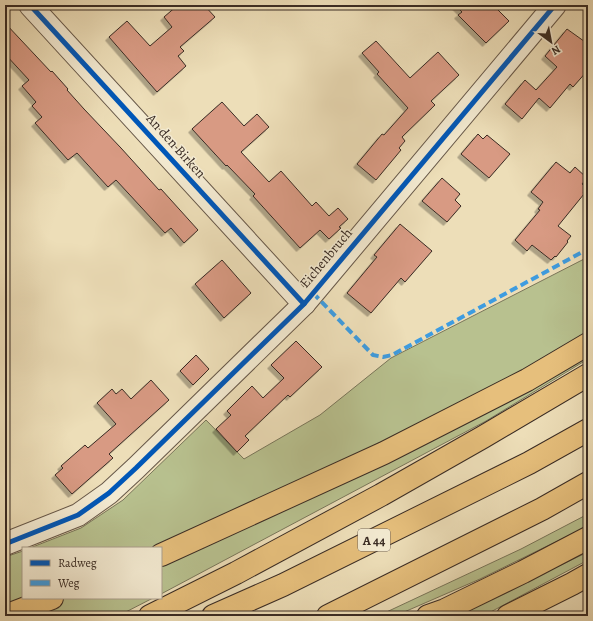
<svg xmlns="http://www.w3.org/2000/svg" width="593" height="621" font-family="Alegreya,serif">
	<defs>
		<filter id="shadow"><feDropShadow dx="-3.5" dy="3.5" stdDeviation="0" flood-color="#0004"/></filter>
	</defs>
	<rect width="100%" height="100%" fill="#eddeb8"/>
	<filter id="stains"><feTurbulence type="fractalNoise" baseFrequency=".005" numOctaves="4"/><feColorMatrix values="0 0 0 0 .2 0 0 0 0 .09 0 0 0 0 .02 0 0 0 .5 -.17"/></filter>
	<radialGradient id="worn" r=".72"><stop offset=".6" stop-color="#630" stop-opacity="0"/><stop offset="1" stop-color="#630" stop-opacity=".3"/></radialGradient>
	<g fill="#b8c18f" stroke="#79765a">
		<path d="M588 257V359L486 421 161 594V548H30L81 528 123 500 206 420 244 459 320 415 391 358Z"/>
		<path d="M588 514V526L480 579 395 616H378L521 549Z"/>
		<path d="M23 551V598H153L118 616H5V557Z"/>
		<path d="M588 552V560L483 616H454Z"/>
	</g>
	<g fill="#d89a83" stroke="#3a2c24" filter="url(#shadow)">
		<path d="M178 5H204L215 17 180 47 184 51 178 56 186 66 157 92 109 37 127 21 150 46 172 27 164 17Z"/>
		<path d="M455 5H493L509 21 486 43 458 15 462 12Z"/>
		<path d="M5 23 51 72 52 71 68 89 67 90 84 109 121 148 159 190 161 189 198 230 184 243 171 228 165 233 116 180 108 187 77 153 68 160 35 123 42 117 32 106 36 102 22 86 29 80 5 54Z"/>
		<path d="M567 29 588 44V70L573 87 570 84 550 108 539 98 522 119 505 104 525 80 536 90 557 67 545 56Z"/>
		<path d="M376 41 410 78 438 52 459 75 431 101 435 105 402 137 405 141 399 148 401 150 376 180 357 164 382 134 384 135 408 108 377 74 379 72 362 53Z"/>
		<path d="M222 102 244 126 257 114 269 127 241 152 269 182 281 171 312 206 316 202 329 216 338 208 348 219 339 227 341 228 329 239 320 230 300 248 253 196 255 194 227 165 226 166 192 129Z"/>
		<path d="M478 134 483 139 487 135 510 154 489 178 461 154Z"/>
		<path d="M556 162 570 173 575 167 587 178 582 184 587 188 583 193 584 194 558 226 571 236 567 241 568 242 556 257 555 256 551 260 532 245 527 251 515 240 540 210 538 209 543 202 531 192Z"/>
		<path d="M442 178 460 194 455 200 461 206 447 222 422 201Z"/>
		<path d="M400 224 432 251 405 282 401 278 371 313 347 293 377 257 374 255Z"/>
		<path d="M222 260 251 293 224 318 195 284Z"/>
		<path d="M296 341 322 367 290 397 288 395 245 436 249 440 237 452 216 429 231 415 227 411 252 386 263 398 284 378 271 365Z"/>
		<path d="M196 355 209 369 193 385 180 371Z"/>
		<path d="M151 380 169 400 109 454 113 458 72 494 55 475 63 468 61 466 85 445 88 448 116 424 97 403 112 389 116 394 122 389 131 399Z"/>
	</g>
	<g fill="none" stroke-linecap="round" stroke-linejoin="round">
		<g stroke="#675849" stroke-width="24">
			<g id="minor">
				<path d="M30 5 304 304"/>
				<path d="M5 544 78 515 109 493 136 468 304 304 555 5"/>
			</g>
		</g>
		<g stroke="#3a2c24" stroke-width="24">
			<g id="major">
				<path d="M161 555 384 453 527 380 588 344"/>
				<path d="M5 616 52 598"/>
				<path d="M508 616 572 584 588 575"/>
			</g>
		</g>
		<g stroke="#3a2c24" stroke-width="24">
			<g id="highway">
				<path d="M150 616 236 573 381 495 483 437 588 375"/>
				<path d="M213 616 283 585 529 463 588 430"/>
				<path d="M328 616 542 509 588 483"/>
				<path d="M428 616 445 610 523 572 588 538"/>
			</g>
		</g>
		<use href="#minor" stroke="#f3ead1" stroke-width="22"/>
		<use href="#major" stroke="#e6bf7c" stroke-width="22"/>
		<use href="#highway" stroke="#e6bf7c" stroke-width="22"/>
		<path stroke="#3e9ce0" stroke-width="4" stroke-dasharray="8 4" stroke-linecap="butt" d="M313 293 373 355 383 357 392 355 588 249"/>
		<g stroke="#f3ead1" stroke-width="8">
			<g id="cycleway">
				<path d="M30 5 304 304"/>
				<path d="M5 544 78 515 109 493 136 468 304 304 555 5"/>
			</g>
		</g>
		<use href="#cycleway" stroke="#0057b8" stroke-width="5"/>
	</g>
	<g text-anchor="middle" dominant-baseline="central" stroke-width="3" stroke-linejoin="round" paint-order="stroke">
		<rect fill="#f3ead1" stroke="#726558" stroke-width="1" x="358" y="529" width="32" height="22" rx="3"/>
		<g font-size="13" font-weight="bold" fill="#3a2c24">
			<text x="374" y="540">A 44</text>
		</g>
		<g font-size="14" fill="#3a2c24" stroke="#f3ead1">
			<text transform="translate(176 146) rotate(48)">An den Birken</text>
			<text transform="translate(326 258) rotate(-50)">Eichenbruch</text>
		</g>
	</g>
	<rect width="593" height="621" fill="none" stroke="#eddeb8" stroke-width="20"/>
	<rect x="6" y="6" width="581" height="609" fill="none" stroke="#3a2c24" stroke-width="2"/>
	<rect x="10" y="10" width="573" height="601" fill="none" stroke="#3a2c24"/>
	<rect x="22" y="547" width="140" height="52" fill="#f3ead1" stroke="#a99e8c"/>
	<rect x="30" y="560" width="20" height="6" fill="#0057b8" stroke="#a99e8c"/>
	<text x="58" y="567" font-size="12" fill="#3a2c24">Radweg</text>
	<rect x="30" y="580" width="20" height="6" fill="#3e9ce0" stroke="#a99e8c"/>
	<text x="58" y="587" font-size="12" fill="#3a2c24">Weg</text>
	<g transform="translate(551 42) rotate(148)" stroke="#f3ead1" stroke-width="3" paint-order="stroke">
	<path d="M0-3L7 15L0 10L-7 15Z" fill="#3a2c24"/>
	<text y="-6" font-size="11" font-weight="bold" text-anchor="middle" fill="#3a2c24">N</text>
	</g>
	<rect width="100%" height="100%" filter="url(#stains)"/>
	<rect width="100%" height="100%" fill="url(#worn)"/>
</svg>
